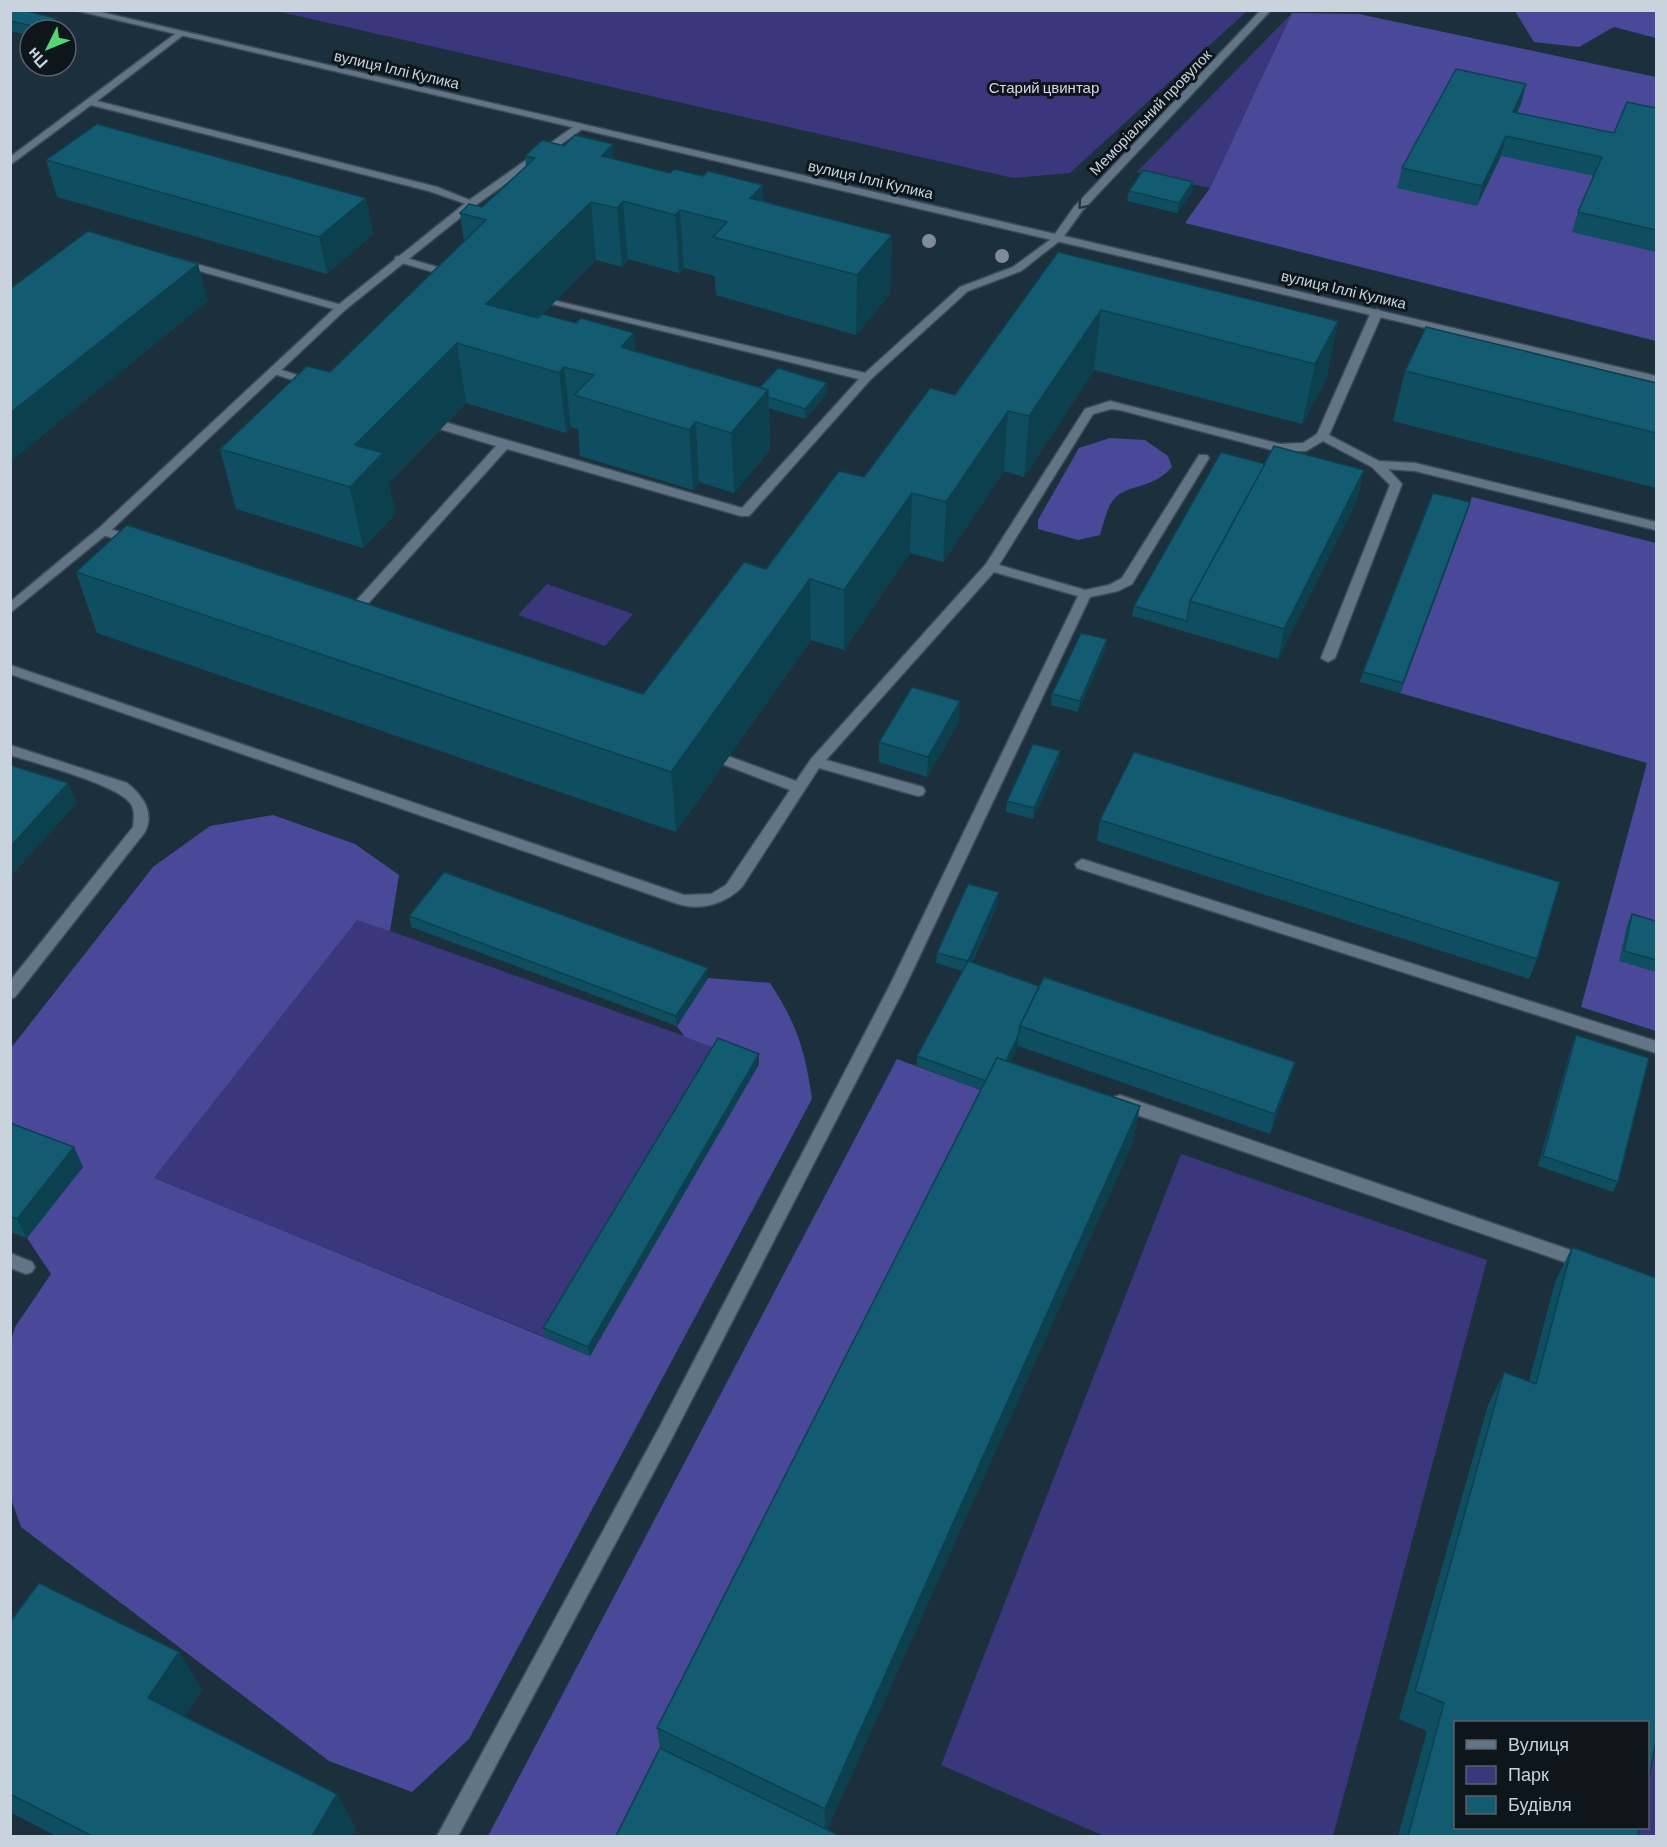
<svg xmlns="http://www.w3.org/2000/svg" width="1667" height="1847" font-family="Barlow,sans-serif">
	<rect width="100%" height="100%" fill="#1c2f3d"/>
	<g fill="#3a377d">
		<path d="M276 11 1246 10 1247 11 1070 173 1013 178Z"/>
		<path d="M1292 13 1210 188 1137 172Z"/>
		<path d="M547 584 633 614 605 646 518 615Z"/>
		<path d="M357 919 718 1048 545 1337 154 1178Z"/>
		<path d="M1181 1154 1487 1260 1333 1836H1104L941 1765Z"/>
		<path d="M1656 1690V1836H1620L1622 1828H1648V1722Z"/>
	</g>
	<g fill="#4a4999">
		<path d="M1648 10 1656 12V38L1614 27 1579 47 1534 42 1515 11Z"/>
		<path d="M1292 13 1359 14 1656 77V341L1185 223 1210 188Z"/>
		<path d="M1110 438 1145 440 1168 456 1172 467C1152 489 1134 483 1117 496 1107 504 1104 523 1100 535L1078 540 1038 529V520L1079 448Z"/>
		<path d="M1472 497 1656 543V1031L1581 1007 1647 763 1400 693Z"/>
		<path d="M273 815 355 844 399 875 390 931 357 920 154 1178 590 1356 759 1064 685 1037 677 1026 708 978 770 983C797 1024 805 1050 812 1099L469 1739 412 1792 329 1761 21 1527 11 1499V1341L15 1327 51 1274 27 1238 11 1139V1048L153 867 210 826Z"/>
		<path d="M897 1059 994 1095 622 1836H488Z"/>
	</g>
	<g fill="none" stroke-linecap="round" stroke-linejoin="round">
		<g stroke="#3c4b58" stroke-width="3">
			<g id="service">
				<path d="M179 31 184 34 182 36 97 101 437 187 477 203 472 206 429 191 91 105 10 165V157Z"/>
				<path d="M1058 234 1063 237 1062 239 1021 271 968 291 871 379 749 516H741L507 449 363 609H353L340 602 346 598 356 601 496 446 440 429V423H448L742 508 859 379 552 304V300L865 373 960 287 1013 267Z"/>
				<path d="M399 256 458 273 459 275 454 278 395 261V257Z"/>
				<path d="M179 259 345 306 347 308 341 311 337 310 175 264V260Z"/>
				<path d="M1377 309 1383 312 1329 435 1379 461 1415 463 1656 522V530L1415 471 1388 469 1402 484 1335 658 1328 662 1321 658 1390 485 1372 467 1323 441 1306 451 1280 452 1120 410 1111 409 1093 414 999 565 1085 590 1109 585 1122 578 1199 455H1207L1209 458 1132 584 1118 591 1090 597 905 987 671 1440 458 1836H437L659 1428 889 987 1078 596 994 572 826 760 923 787 925 791 923 795 918 796 819 768 742 887C725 904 701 911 678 904L10 674V665L684 895 711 894 726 885 790 790 704 757 702 754 704 751H714L796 781 811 759 986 564 1085 409 1110 401 1280 444 1303 443 1317 434 1371 312Z"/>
				<path d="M275 368 316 381 318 383 312 386 271 373V369Z"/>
				<path d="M103 527 140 538 142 541 136 545 99 534 97 531Z"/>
				<path d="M1082 859 1656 1041V1053L1077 868 1075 864Z"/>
				<path d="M1120 1095 1585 1255 1591 1257 1594 1262 1591 1267 1585 1269 1114 1107 1112 1102 1114 1097Z"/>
				<path d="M10 1253 32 1262 35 1267 32 1272 26 1274 10 1268Z"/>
			</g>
		</g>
		<g stroke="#3c4b58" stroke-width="3">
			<g id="minor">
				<path d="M576 125 585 127 476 205 345 310 107 534 10 613V602L99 528 337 306 468 201Z"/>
				<path d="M10 745 127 783C142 795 155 812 145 832L15 997 10 999V981L133 827C134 819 135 811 131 804 119 785 35 763 10 755Z"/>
			</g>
		</g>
		<g stroke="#3c4b58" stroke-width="3">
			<path id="tertiary" d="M74 10H92L1055 234 1074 207 1261 10H1271L1082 211 1064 236 1656 376V382Z"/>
		</g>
		<use href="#service" fill="#617586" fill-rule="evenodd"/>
		<use href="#minor" fill="#617586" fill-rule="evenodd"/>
		<use href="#tertiary" fill="#617586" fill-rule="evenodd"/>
	</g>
	<g fill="#828b9e">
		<circle cx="929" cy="241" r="7"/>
		<circle cx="1002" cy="256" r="7"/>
	</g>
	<g fill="#0f4e61">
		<path d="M10 11 58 28 55 30H30V35L10 31Z"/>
		<path d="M1526 84 1521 104 1517 113 1614 133 1656 108V252L1572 232 1578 212 1594 176 1501 156 1477 206 1397 188 1402 168Z"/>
		<path d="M525 156 615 159 763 202 892 235 890 294 856 335 716 295 715 276 684 268 679 273 628 259 622 267 596 260 543 314 576 323 635 351 760 387 827 383V394L805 419 769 408 770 450 734 493 699 482 693 490 580 456 578 429 571 427 566 433 466 403 389 483 395 514 363 548 236 509 220 449 330 372 464 241 460 213 482 207 526 166Z"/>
		<path d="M46 160 366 198 373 234 327 274 57 197Z"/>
		<path d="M1193 182 1192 192 1177 213 1127 201 1129 191Z"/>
		<path d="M1058 252 1338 321 1326 380 1302 424 1094 370 1024 477 1004 471 943 562 910 553 844 650 811 640 676 832 97 633 76 572 643 694 766 569 864 477 955 395Z"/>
		<path d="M1405 371 1656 383V488L1393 421Z"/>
		<path d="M1265 464 1364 470 1357 500 1278 659 1132 616 1134 606Z"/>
		<path d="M1470 502 1467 513 1400 693 1360 682 1363 672Z"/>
		<path d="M1107 639 1105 650 1078 712 1051 705 1052 694Z"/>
		<path d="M959 722 927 777 879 762V742Z"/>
		<path d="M1059 762 1033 819 1006 812 1007 801Z"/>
		<path d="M1100 820 1537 959 1529 979 1097 841Z"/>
		<path d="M998 903 972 963 1039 986 1295 1062 1289 1082 1270 1134 1018 1046 1010 1062 1140 1106 1133 1142 827 1830 660 1748 657 1728 981 1090 917 1066V1056L963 971 936 963 937 953Z"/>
		<path d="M1632 914 1656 921V972L1619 961 1627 925Z"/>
		<path d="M409 916 708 978 677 1026 411 927Z"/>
		<path d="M1576 1035 1618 1182 1613 1192 1538 1166 1572 1045Z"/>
		<path d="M759 1064 590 1356 545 1337 543 1328Z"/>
		<path d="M10 1123 74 1147 83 1167 27 1238 10 1232Z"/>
		<path d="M1572 1247 1638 1836H1398L1427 1731 1399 1719 1488 1405 1504 1372 1529 1381 1555 1282Z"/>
		<path d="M10 1622 179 1652 202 1690 184 1717 337 1794 356 1829 351 1836H56L10 1812Z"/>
	</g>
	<g fill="#0d404f">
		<path d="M56 18 58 28 55 30H42L41 28Z"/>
		<path d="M1526 84 1521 104 1508 131 1513 112Z"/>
		<path d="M1506 136 1501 156 1477 206 1482 186Z"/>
		<path d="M613 144 618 202 602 156Z"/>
		<path d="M1193 182 1192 192 1177 213 1179 203Z"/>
		<path d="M763 185 765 243 750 198Z"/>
		<path d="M366 198 373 234 327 274 319 237Z"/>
		<path d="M623 201 628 259 622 267 617 208Z"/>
		<path d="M591 202 596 260 501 356 486 304Z"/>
		<path d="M680 210 684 268 679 273 675 215Z"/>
		<path d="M892 235 890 294 856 335 857 275Z"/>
		<path d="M198 264 208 301 10 462V413Z"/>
		<path d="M1101 310 1094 370 1024 477 1029 416Z"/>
		<path d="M1338 321 1326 380 1302 424 1315 364Z"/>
		<path d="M634 333 639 392 621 347Z"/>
		<path d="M457 343 466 403 389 483 395 514 363 548 350 487 355 445Z"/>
		<path d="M564 367 571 427 566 433 559 373Z"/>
		<path d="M827 383V394L805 419V409Z"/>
		<path d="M768 390 770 450 734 493 731 433Z"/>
		<path d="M1008 411 1004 471 943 562 946 502Z"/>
		<path d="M696 422 699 482 693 490 689 430Z"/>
		<path d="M1364 470 1357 500 1278 659 1284 629Z"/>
		<path d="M912 493 910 553 844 650V590Z"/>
		<path d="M1470 502 1467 513 1400 693 1403 683Z"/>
		<path d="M810 579 811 640 676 832 671 772Z"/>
		<path d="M1107 639 1105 650 1078 712 1080 701Z"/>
		<path d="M960 701 959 722 927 777 928 757Z"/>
		<path d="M1060 751 1059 762 1033 819 1034 808Z"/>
		<path d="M68 783 77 803 10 877V847Z"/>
		<path d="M999 892 998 903 967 972 968 961Z"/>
		<path d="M708 968V978L677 1026 676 1016Z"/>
		<path d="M1018 1036V1046L994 1095 995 1084Z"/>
		<path d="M759 1054V1064L590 1356 588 1347Z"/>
		<path d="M1295 1062 1289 1082 1270 1134 1275 1114Z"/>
		<path d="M1140 1106 1133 1142 825 1835V1809Z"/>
		<path d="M74 1147 83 1167 27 1238 17 1219Z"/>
		<path d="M179 1652 202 1690 172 1735 148 1698Z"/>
		<path d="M337 1794 356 1829 351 1836H312Z"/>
	</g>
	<g fill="#125b71" stroke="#0d404f" stroke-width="1.5">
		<path d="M22 10 56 18 41 28 10 21V11Z"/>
		<path d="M1456 69 1526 84 1513 112 1614 133 1627 102 1656 108V230L1578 212 1602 157 1506 136 1482 186 1402 168Z"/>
		<path d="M97 124 366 198 319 237 46 160Z"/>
		<path d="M575 135 613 144 602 156 670 173 674 169 703 176 708 171 763 185 750 198 892 235 857 275 713 237 727 222 680 210 675 215 623 201 617 208 591 202 486 304 538 318 542 314 576 323 581 318 634 333 621 347 768 390 731 433 696 422 689 430 574 395 594 375 564 367 559 373 457 343 355 445 383 453 350 487 220 449 307 366 330 372 486 220 460 213 469 204 482 207 535 158 525 156 542 140 564 146Z"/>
		<path d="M1143 170 1193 182 1179 203 1129 191Z"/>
		<path d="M88 231 198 264 10 413V289Z"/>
		<path d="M1058 252 1338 321 1315 364 1101 310 1029 416 1008 411 946 502 912 493 844 590 810 579 671 772 76 572 127 525 643 694 744 562 766 569 839 471 864 477 930 388 955 395Z"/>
		<path d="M1426 327 1656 383V433L1405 371Z"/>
		<path d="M778 368 827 383 805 409 768 397V390L760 387Z"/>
		<path d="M1274 446 1364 470 1284 629 1190 601Z"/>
		<path d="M1221 452 1265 464 1190 601 1187 621 1134 606Z"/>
		<path d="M1433 493 1470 502 1403 683 1363 672Z"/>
		<path d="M1081 633 1107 639 1080 701 1052 694Z"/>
		<path d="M912 687 960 701 928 757 879 742Z"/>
		<path d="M1033 744 1060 751 1034 808 1007 801Z"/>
		<path d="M1134 752 1560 882 1537 959 1100 820Z"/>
		<path d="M10 765 68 783 10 847Z"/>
		<path d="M444 872 708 968 676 1016 409 916Z"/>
		<path d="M968 884 999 892 968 961 937 953Z"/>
		<path d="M1632 914 1656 921V960L1624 951Z"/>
		<path d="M968 961 1039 986 1020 1026 1018 1036 1006 1061 997 1058 986 1081 917 1056Z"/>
		<path d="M1044 977 1295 1062 1275 1114 1020 1026Z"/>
		<path d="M1576 1035 1649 1058 1618 1182 1543 1156Z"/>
		<path d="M718 1038 759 1054 588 1347 543 1328Z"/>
		<path d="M997 1058 1140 1106 825 1809 657 1728Z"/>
		<path d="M10 1123 74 1147 17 1219 10 1216Z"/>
		<path d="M1572 1247 1656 1278V1741L1647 1788V1722H1455V1827H1640L1638 1836H1408L1444 1703 1415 1691 1504 1372 1536 1384Z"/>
		<path d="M39 1583 179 1652 148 1698 337 1794 312 1836H92L10 1794V1622Z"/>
		<path d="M660 1748 840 1836H616Z"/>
	</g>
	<defs><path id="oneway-chevron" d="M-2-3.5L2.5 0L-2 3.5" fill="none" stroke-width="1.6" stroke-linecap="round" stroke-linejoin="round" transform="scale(1.5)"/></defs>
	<use stroke="#27323c" href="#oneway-chevron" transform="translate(1082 205) rotate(131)"/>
	<g text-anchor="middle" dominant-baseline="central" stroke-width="6" stroke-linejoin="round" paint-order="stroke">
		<g font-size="15" fill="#c8d3dd" stroke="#0e161c">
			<text transform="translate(397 69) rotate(13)">вулиця Іллі Кулика</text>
			<text transform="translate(1150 112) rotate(-46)">Меморіальний провулок</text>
			<text transform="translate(871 179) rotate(13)">вулиця Іллі Кулика</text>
			<text transform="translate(1344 289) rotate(13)">вулиця Іллі Кулика</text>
		</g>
		<g font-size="15" fill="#d5d7ee" stroke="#0e161c">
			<text x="1044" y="87">Старий цвинтар</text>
		</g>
	</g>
	<rect width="1667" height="1847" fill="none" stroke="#c8d3dd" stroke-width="24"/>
	<rect x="1454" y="1721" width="195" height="108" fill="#0e161c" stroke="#586269" stroke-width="1.5"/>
	<rect x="1466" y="1740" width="30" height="9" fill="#617586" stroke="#586269" stroke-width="1.5"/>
	<text x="1508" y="1751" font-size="18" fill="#c8d3dd">Вулиця</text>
	<rect x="1466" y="1766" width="30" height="18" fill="#3a377d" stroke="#586269" stroke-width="1.5"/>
	<text x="1508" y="1781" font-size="18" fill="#c8d3dd">Парк</text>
	<rect x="1466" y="1796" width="30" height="18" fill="#125b71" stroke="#586269" stroke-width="1.5"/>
	<text x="1508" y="1811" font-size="18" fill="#c8d3dd">Будівля</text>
	<g transform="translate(48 48) rotate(227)"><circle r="28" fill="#0e161c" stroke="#586269" stroke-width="1.5"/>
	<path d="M0-4.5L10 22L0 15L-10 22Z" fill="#54d672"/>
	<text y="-9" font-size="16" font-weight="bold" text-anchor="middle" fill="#c8d3dd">Пн</text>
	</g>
</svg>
